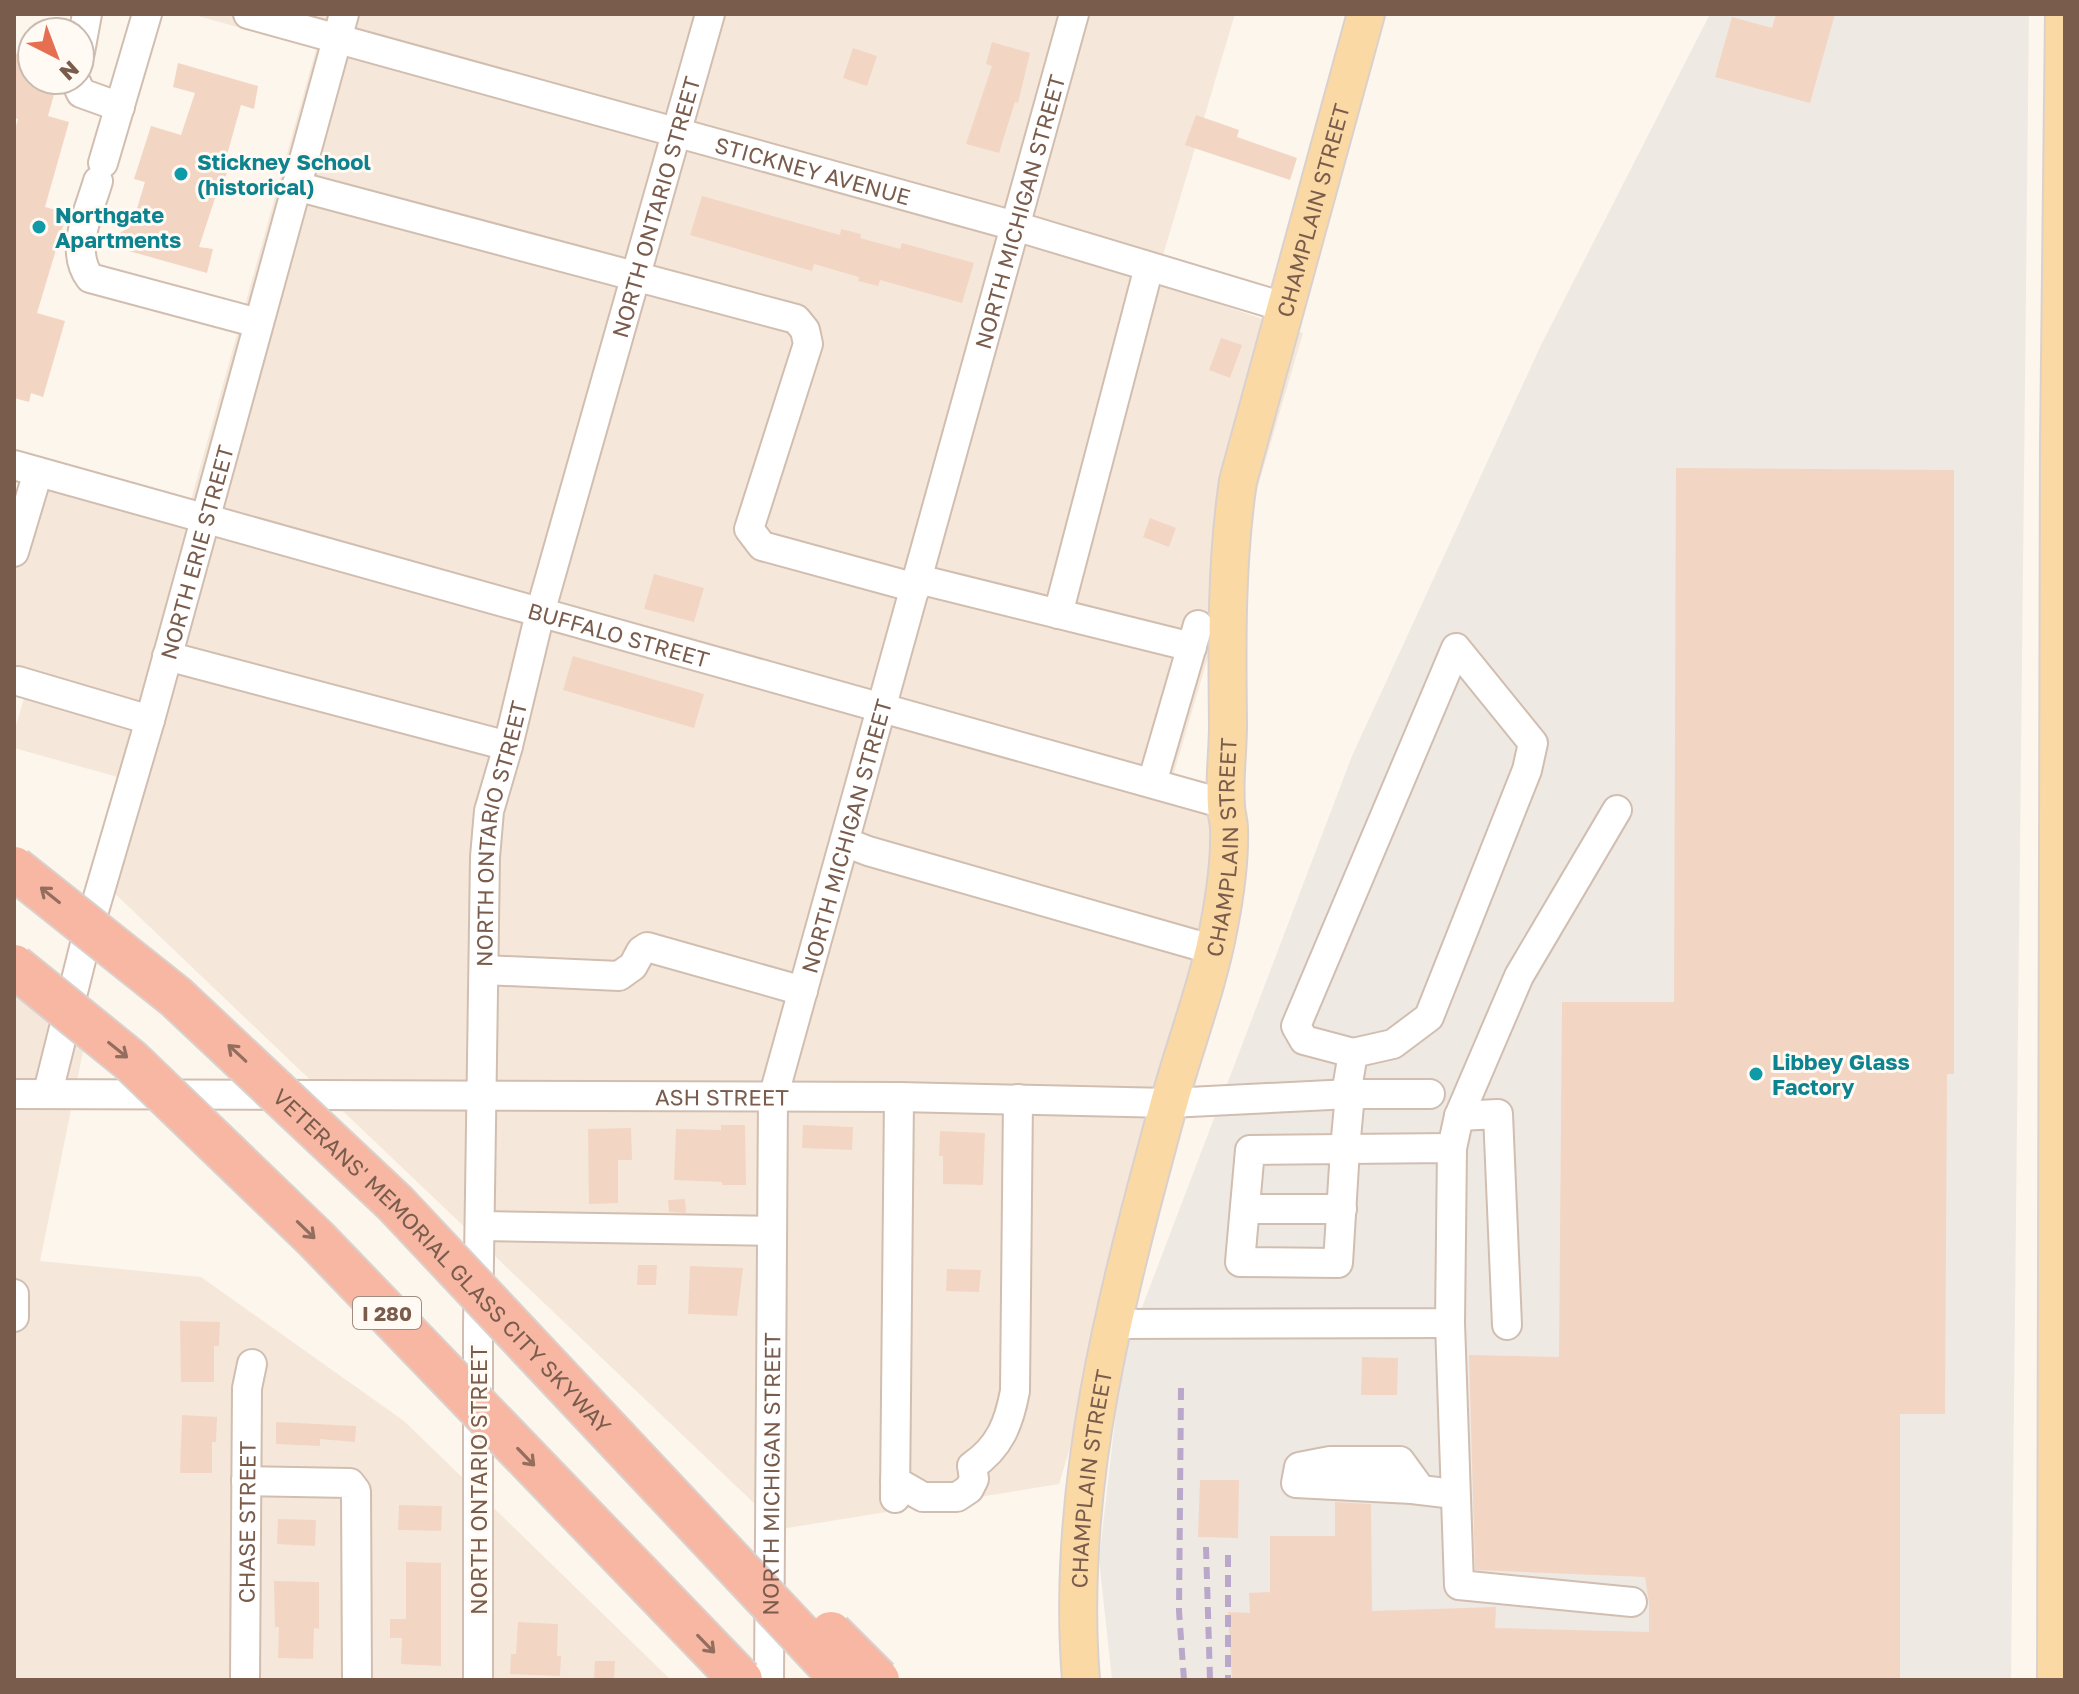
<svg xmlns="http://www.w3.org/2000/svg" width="2079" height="1694" font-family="'Golos Text',sans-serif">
	<rect width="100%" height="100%" fill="#fdf6ec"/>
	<g fill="#f5e8da">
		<path d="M191 14H1235L1155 282 1303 333 1174 773 1217 794 1247 861 1059 1484 781 1529 109 888 139 783 14 748V732L25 695 14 692V507L30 457 191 500 316 49Z"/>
		<path d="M14 994 84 1047 40 1261 201 1277 404 1421 671 1680H14Z"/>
	</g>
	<path fill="#efe9e4" d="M1710 14H2029L2011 1680H1112L1099 1559 1122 1360 1352 756 1541 345Z"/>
	<g fill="#f3d5c3">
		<path d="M1776 14H1835L1810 103 1715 77 1732 17 1772 28Z"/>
		<path d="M992 42 1030 53 1018 103 1015 102 999 153 966 144 992 66 986 64Z"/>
		<path d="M853 48 877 56 867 86 843 78Z"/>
		<path d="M14 53 32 58V80H58L48 116 69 122 45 207 67 213 37 313 65 321 43 397 31 393 29 402 14 398V133L18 119 14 118Z"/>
		<path d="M178 63 258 86 254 109 241 105 225 162 228 168 223 187 218 189 199 247 213 249 207 273 129 251 119 240 120 233 132 225 145 182 134 179 151 126 181 135 195 93 173 87Z"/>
		<path d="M1196 115 1239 130 1237 137 1297 158 1290 180 1185 145Z"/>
		<path d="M702 196 840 235 841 229 861 234 860 238 900 249 902 243 974 263 962 303 880 280 878 286 858 281 859 277 814 264 812 271 690 235Z"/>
		<path d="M1221 338 1242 345 1230 378 1209 370Z"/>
		<path d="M1676 468 1954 470V1074H1947L1945 1414H1900V1680H1232L1228 1612 1250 1613 1249 1593 1270 1592V1536H1335V1502L1371 1504 1372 1611 1496 1607 1495 1628 1649 1632V1603L1645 1577 1475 1570 1469 1355 1559 1357 1562 1002H1674Z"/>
		<path d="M1150 518 1176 528 1169 547 1143 537Z"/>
		<path d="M654 574 704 588 694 622 644 609Z"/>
		<path d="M573 656 704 694 694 728 563 690Z"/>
		<path d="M721 1125H745L746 1185H722V1182L674 1180 676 1129 721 1130Z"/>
		<path d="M803 1125 853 1127 852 1150 802 1148Z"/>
		<path d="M631 1128 632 1160H618V1203L589 1204 588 1129Z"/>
		<path d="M940 1131 985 1133 983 1185 943 1184V1156H939Z"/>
		<path d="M685 1199 686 1213 669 1212 668 1200Z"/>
		<path d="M638 1265H657L656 1285H637Z"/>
		<path d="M690 1266 743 1268 737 1316 688 1314Z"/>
		<path d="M947 1269 981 1270 979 1292 946 1291Z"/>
		<path d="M180 1321 220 1322 219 1346H214V1382H181Z"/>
		<path d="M1362 1357 1398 1358 1397 1395H1361Z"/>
		<path d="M182 1415 217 1417 216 1442H212V1473H180Z"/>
		<path d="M276 1422 356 1426 355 1442 320 1439V1446L276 1444Z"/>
		<path d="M1200 1480H1239L1238 1538 1198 1537Z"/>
		<path d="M399 1505 442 1506 441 1531 398 1530Z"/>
		<path d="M278 1519 316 1520 315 1546 277 1544Z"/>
		<path d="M406 1562 441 1563V1666L401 1664 402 1638H390V1619H406Z"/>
		<path d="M274 1581 319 1582V1629L314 1628 313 1659 278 1658 279 1627H275Z"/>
		<path d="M518 1622 558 1624 557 1656H561L560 1676 510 1674 511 1654H516Z"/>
		<path d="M595 1661H615L614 1679 594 1678Z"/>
	</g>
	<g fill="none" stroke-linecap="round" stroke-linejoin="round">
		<g stroke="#d1beb0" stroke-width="32">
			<g id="minor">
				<path id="s1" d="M248 14 1015 226 1284 307"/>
				<path d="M80 52 87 14"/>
				<path d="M75 80 81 93 120 107"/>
				<path d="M103 163 147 14"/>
				<path d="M98 181C89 212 69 250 90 278L258 323"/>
				<path d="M296 186 796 319 805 330 808 344 749 529 762 546 916 588"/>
				<path id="s2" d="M14 465 1225 804"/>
				<path d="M14 552 38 472"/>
				<path d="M918 579 1192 647"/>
				<path d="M1058 614 1149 267"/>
				<path d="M167 656 508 746"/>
				<path d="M18 681 150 720"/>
				<path d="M1152 783 1198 625"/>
				<path d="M845 842 868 851 1214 950"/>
				<path d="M484 970 619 976 633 966 641 951 647 947 803 991"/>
				<path id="s3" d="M48 1092 89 928 150 720 344 14"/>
				<path id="s4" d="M14 1094 899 1097 1169 1103 1350 1094H1430"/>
				<path d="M1346 1095 1353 1053 1393 1044 1429 1017 1527 770 1533 743 1456 648 1296 1026 1304 1040 1353 1053"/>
				<path d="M1459 1116 1498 1114 1507 1325"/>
				<path d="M1452 1148 1459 1116 1519 976 1617 810"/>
				<path d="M1345 1149 1338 1263 1240 1262 1250 1150Z"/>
				<path d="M1245 1209H1342"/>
				<path d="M480 1226 772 1231"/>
				<path d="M14 1294V1317"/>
				<path d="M1450 1323 1459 1585 1632 1602"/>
				<path d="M1113 1324 1450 1323 1452 1148 1345 1149 1350 1094"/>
				<path d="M246 1481 350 1483 356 1491 357 1680"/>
				<path d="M895 1481 923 1497H957L969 1489 974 1479 972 1466C1000 1447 1009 1423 1015 1391L1018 1099"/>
				<path d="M1421 1490 1400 1461H1330L1299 1467 1296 1483 1412 1489 1454 1494"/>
				<path d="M895 1498 899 1097"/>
				<path id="s5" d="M245 1680 247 1388 252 1364"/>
				<path id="s6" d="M478 1680V1327L485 857 489 811 508 746 540 613 710 14"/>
				<path id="s7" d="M769 1680 773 1098 1074 14"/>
			</g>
		</g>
		<g stroke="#dad1cd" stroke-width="40">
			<g id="major">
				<path id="s8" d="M1081 1680C1065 1484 1118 1291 1169 1103 1185 1044 1208 986 1219 926 1225 895 1230 861 1229 829 1229 821 1226 813 1226 805 1224 779 1228 752 1228 725 1227 643 1226 563 1238 481L1366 14"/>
				<path d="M2056 1680 2059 445 2064 14"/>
			</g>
		</g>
		<use href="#minor" stroke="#fff" stroke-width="28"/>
		<use href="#major" stroke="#fbd9a5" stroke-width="36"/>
		<g stroke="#b9a8c9" stroke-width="6" stroke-dasharray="12 8" stroke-linecap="butt">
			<path d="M1181 1388 1179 1611 1184 1680"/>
			<path d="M1206 1547 1210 1680"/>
			<path d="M1228 1555V1680"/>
		</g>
		<g stroke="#dad1cd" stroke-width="46" stroke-linecap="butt">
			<g id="highway-bridge">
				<path id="s9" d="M14 868 176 997 395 1203 843 1680"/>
				<path d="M14 966 130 1060 316 1239 741 1680"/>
				<path d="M831 1633 878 1680"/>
			</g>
		</g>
		<use href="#highway-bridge" stroke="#f7b7a3" stroke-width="42"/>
	</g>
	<defs><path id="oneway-shaft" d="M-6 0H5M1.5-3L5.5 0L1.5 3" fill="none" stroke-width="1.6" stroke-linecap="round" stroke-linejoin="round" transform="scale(2)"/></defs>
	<g stroke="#936e5e">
		<use href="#oneway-shaft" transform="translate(50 895) rotate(-141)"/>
		<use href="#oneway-shaft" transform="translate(118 1050) rotate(39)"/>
		<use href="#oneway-shaft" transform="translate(237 1053) rotate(-137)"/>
		<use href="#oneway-shaft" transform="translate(306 1230) rotate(44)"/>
		<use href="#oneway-shaft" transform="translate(526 1457) rotate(46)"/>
		<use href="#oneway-shaft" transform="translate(706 1644) rotate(46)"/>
	</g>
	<g fill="#0f9aa8" stroke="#fffaf3" stroke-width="3">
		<circle cx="181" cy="174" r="8"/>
		<circle cx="39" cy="227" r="8"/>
		<circle cx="1756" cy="1074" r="8"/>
	</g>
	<g text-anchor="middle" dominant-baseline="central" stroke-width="6" stroke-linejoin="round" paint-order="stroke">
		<rect fill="#fffaf3" stroke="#a28b7f" stroke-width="2" x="353" y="1297" width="68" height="32" rx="6"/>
		<g font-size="20" font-weight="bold" fill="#7a5c4d">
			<text x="387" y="1313">I 280</text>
		</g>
		<g font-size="22" font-weight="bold" fill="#0d838f" stroke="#fffaf3" text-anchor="start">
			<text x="197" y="161">Stickney School<tspan x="197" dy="25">(historical)</tspan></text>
			<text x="55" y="214">Northgate<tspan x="55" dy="25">Apartments</tspan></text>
			<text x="1772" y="1061">Libbey Glass<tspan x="1772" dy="25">Factory</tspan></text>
		</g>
		<g font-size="22" fill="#7a5c4d" stroke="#fffaf3">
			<text stroke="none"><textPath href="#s1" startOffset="586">STICKNEY AVENUE</textPath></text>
			<text stroke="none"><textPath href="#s6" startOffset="1496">NORTH ONTARIO STREET</textPath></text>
			<text stroke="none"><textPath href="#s8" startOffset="1498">CHAMPLAIN STREET</textPath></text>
			<text stroke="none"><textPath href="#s7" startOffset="1502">NORTH MICHIGAN STREET</textPath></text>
			<text stroke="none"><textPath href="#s3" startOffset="560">NORTH ERIE STREET</textPath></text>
			<text stroke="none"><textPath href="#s2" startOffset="628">BUFFALO STREET</textPath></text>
			<text stroke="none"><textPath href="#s6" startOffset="848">NORTH ONTARIO STREET</textPath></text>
			<text stroke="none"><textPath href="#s7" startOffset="854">NORTH MICHIGAN STREET</textPath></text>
			<text stroke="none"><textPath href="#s8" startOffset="850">CHAMPLAIN STREET</textPath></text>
			<text stroke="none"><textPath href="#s4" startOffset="708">ASH STREET</textPath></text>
			<text stroke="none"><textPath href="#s9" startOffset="582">VETERANS' MEMORIAL GLASS CITY SKYWAY</textPath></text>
			<text stroke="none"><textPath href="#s7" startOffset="206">NORTH MICHIGAN STREET</textPath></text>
			<text stroke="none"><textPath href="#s8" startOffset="202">CHAMPLAIN STREET</textPath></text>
			<text transform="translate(478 1480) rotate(-90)">NORTH ONTARIO STREET</text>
			<text stroke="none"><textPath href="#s5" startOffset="158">CHASE STREET</textPath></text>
		</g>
	</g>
	<rect width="2079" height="1694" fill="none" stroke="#7a5c4d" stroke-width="32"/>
	<g transform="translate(56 56) rotate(138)"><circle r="38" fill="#fffaf3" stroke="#cabbb1" stroke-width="2"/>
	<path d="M0-6L14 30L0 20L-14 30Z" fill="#e76f51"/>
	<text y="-12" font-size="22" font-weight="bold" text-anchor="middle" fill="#7a5c4d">N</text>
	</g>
</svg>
